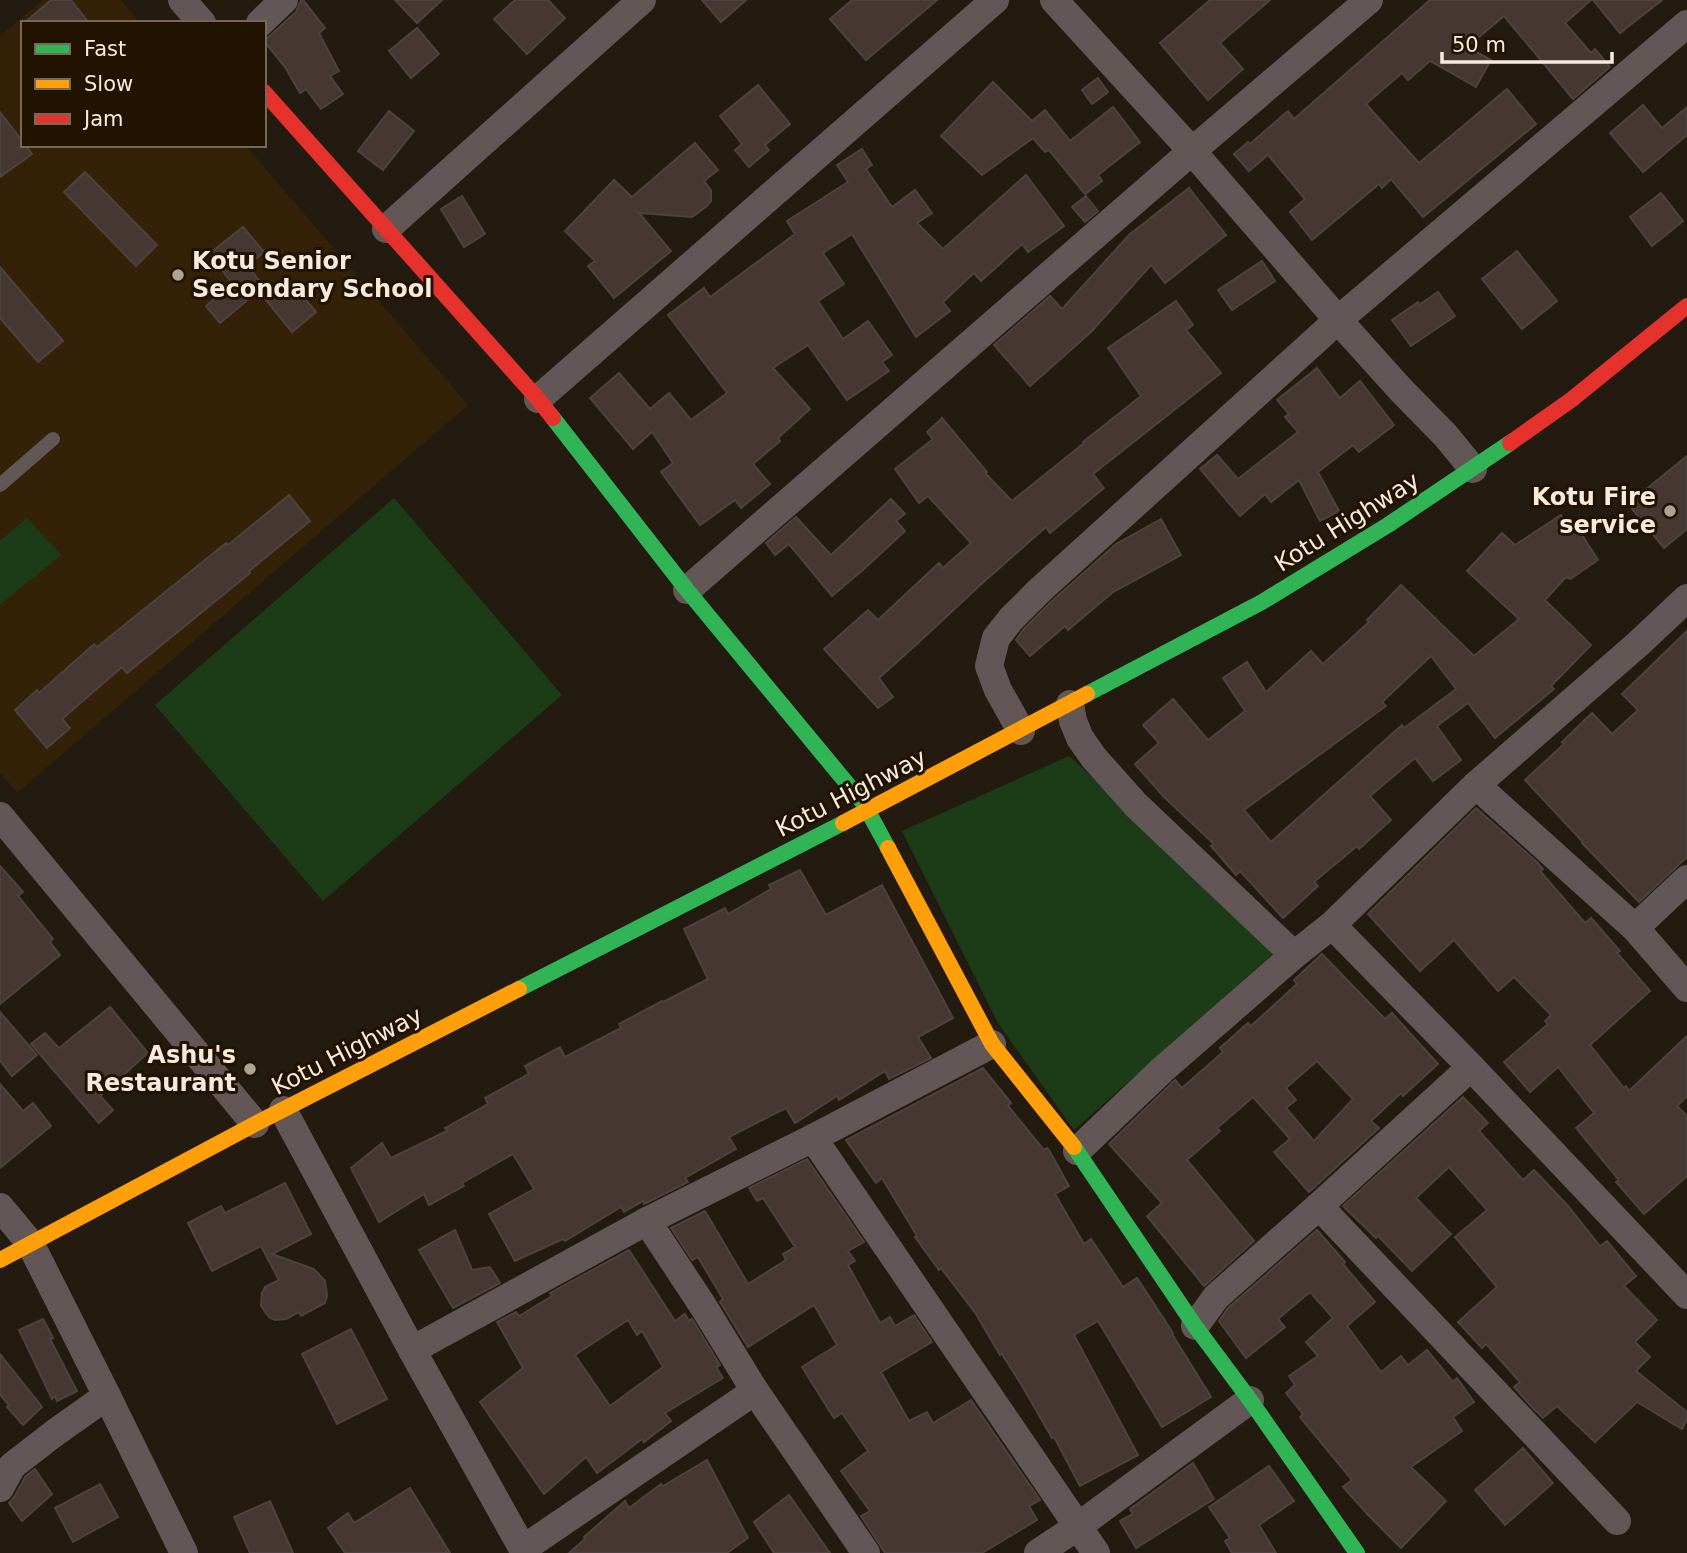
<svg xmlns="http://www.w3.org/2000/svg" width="1687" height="1553" font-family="'DejaVu Sans',sans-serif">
	<rect width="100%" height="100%" fill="#231b0f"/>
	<path fill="#332207" d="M43 0H121L140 23H23V145H245L468 405 17 793 0 773V36Z"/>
	<g fill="#1c3c17">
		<path d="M394 498 562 695 323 901 155 705Z"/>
		<path d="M27 518 61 555 0 605V541Z"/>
		<path d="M1069 756 1281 947 1074 1130 998 1023 902 831Z"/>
	</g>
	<g fill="#473732" stroke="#4d433e" stroke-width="2" fill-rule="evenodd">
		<path d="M51 0H71L89 23H24Z"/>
		<path d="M301 0H303L325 28 319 33 339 71 330 76 343 94 321 109 306 89 300 93 285 67 264 41 296 12Z"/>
		<path d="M395 0H442L417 23Z"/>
		<path d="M515 0H548L565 18 527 54 494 19Z"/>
		<path d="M702 0H746L721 22Z"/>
		<path d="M852 0H937L866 60 830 19Z"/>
		<path d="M1210 0H1270L1220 43 1243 69 1208 100 1160 43Z"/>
		<path d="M1430 0H1591L1565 23 1591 53 1595 49 1610 67 1573 99 1504 16 1467 47 1491 60 1476 87 1430 61 1408 80 1402 73 1366 104 1419 163 1507 89 1536 124 1423 217 1391 179 1382 188 1379 184 1312 240 1290 212 1305 199 1268 155 1249 171 1234 154 1248 142 1250 144 1288 111 1294 119Z"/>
		<path d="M1593 0H1662L1620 33Z"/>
		<path d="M417 28 439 54 411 78 389 51Z"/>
		<path d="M1098 78 1108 92 1092 104 1082 90Z"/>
		<path d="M993 82 1032 121 1045 110 1070 141 1113 107 1140 142 1098 175 1102 181 1085 194 1049 150 1045 152 1033 138 982 175 941 136Z"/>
		<path d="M758 85 790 124 765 145 769 150 749 167 735 150 742 144 720 116Z"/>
		<path d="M1643 105 1662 128 1687 107V135L1643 172 1610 133Z"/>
		<path d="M389 111 414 131 383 170 358 151Z"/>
		<path d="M0 112 23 142V145H25L32 154 0 177Z"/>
		<path d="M695 143 718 170 704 181 711 190V201L707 206 692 217 639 213 671 251 614 298 588 266 595 261 565 231 614 180 632 197Z"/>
		<path d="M862 149 872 165 866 169 892 207 915 190 932 213 917 223 943 249 1026 175 1064 226 1028 252 1022 244 981 281 974 273 943 302 950 311 916 337 852 234 823 253 844 284 818 301 843 339 868 321 892 355 882 362 889 371 847 400 808 345 773 368 810 409 778 438 780 441 753 464 770 484 741 508 735 500 700 525 661 472 673 463 652 432 633 449 590 398 619 373 650 409 669 393 691 420 727 393 668 315 704 288 710 297 795 234 787 221 848 182 837 165Z"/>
		<path d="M85 172 157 245 136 266 64 192Z"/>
		<path d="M1189 188 1226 235 1165 283 1151 265 1091 332 1030 386 994 345 1050 296 1062 309 1129 235Z"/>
		<path d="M1661 193 1683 221 1652 246 1630 217Z"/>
		<path d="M462 196 485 234 464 247 441 209Z"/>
		<path d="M1086 196 1098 211 1085 222 1072 207Z"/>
		<path d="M243 227 264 252 247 266 264 286 220 323 206 306 232 283 209 254Z"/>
		<path d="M1517 251 1557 301 1522 329 1482 279Z"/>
		<path d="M1262 261 1275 281 1232 310 1218 290Z"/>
		<path d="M0 267 63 341 38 362 0 318Z"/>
		<path d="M289 279 316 312 292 332 265 299Z"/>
		<path d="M1438 292 1455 316 1411 346 1392 320 1418 302 1419 305Z"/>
		<path d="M1176 301 1193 325 1186 330 1221 373 1093 474 1104 488 1050 533 1046 527 979 586 917 644 879 678 893 697 878 708 824 649 868 610 878 620 939 563 943 568 971 543 928 496 919 503 895 469 933 439 927 432 942 418 987 472 985 473 1012 501 1084 443 1083 442 1141 396 1108 348Z"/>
		<path d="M1317 368 1340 398 1360 381 1394 425 1359 452 1353 445 1318 472 1339 511 1320 521 1299 480 1271 502 1265 494 1240 516 1200 469 1217 455 1238 479 1298 432 1285 417 1289 414 1277 400Z"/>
		<path d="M1687 456V529L1664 548 1628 504Z"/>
		<path d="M289 495 310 521 249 571 250 573 127 673 122 667 62 719 70 728 47 748 15 710 37 690 39 693 94 644 97 647 226 543 228 545Z"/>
		<path d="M891 499 905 514 896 521 905 531 865 568 832 596 789 544 775 555 766 543 796 517 831 555Z"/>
		<path d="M1561 515 1571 531 1577 527 1598 560 1570 579 1566 577 1545 600 1591 645 1551 686 1554 689 1495 738 1468 703 1437 726 1461 760 1433 781 1415 758 1370 796 1391 820 1359 849 1357 846 1314 882 1318 886 1283 918 1240 871 1236 875 1211 846 1214 844 1163 796 1135 764 1159 743 1143 725 1173 699 1208 740 1245 711 1223 678 1247 662 1266 692 1311 651 1323 664 1369 622 1367 620 1401 585 1474 656 1519 619 1467 571 1502 533 1515 545ZM1431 656 1456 689 1404 728 1402 725 1271 842 1244 810 1386 706 1382 702Z"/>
		<path d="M1161 519 1181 555 1113 592 1068 630 1065 626 1030 656 1016 640 1023 630 1051 602 1116 544Z"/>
		<path d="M1687 631V857L1639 902 1582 843 1583 842 1525 780 1564 744 1562 742 1592 713 1612 734 1638 710 1622 694Z"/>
		<path d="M1476 808 1537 862 1543 869 1540 871 1585 923 1591 918 1620 951 1617 953 1650 991 1590 1045 1624 1088 1626 1086 1629 1091 1687 1036V1096L1677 1106 1687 1116V1176L1644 1214 1616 1182 1619 1180 1576 1128 1594 1113 1558 1067 1530 1092 1504 1062 1548 1024 1545 1021 1551 1015 1514 977 1498 991 1454 940 1420 971 1368 914Z"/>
		<path d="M0 866 23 892 18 896 53 939 50 942 60 955 0 1004Z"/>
		<path d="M800 870 826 915 882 885 953 1018 918 1037 931 1058 889 1079 885 1071 839 1100 837 1096 795 1123 786 1108 729 1137 736 1149 685 1178 688 1182 644 1204 643 1201 624 1212 621 1207 565 1241 563 1239 515 1261 489 1214 534 1189 513 1154 462 1183 464 1186 429 1205 424 1194 379 1222 351 1168 382 1143 391 1158 447 1131 445 1128 488 1104 485 1098 529 1074 525 1066 560 1047 565 1057 621 1028 619 1024 662 1001 663 1002 708 979 684 929 725 908 728 914 771 889 769 885Z"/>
		<path d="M1322 954 1385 1019 1392 1013 1438 1064 1403 1096 1401 1093 1371 1121 1379 1128 1309 1192 1274 1152 1290 1139 1253 1097 1217 1128 1220 1131 1187 1160 1254 1241 1204 1286 1147 1216 1162 1203 1109 1144 1175 1080 1182 1088 1223 1052 1220 1048 1248 1023 1251 1026 1297 984 1294 980ZM1317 1061 1353 1099 1314 1141 1286 1108 1296 1100 1286 1088Z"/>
		<path d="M110 1007 148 1053 100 1096 113 1110 99 1123 31 1044 45 1033 59 1048Z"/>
		<path d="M0 1012 37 1055 12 1076 0 1061Z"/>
		<path d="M983 1068 1011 1103 1008 1106 1044 1150 1047 1148 1049 1150 1069 1186 1055 1194 1084 1244 1091 1239 1123 1287 1137 1278 1173 1333 1172 1334 1211 1397 1162 1427 1098 1321 1074 1335 1138 1455 1080 1486 1054 1437 1052 1438 1021 1384 1002 1354 1000 1355 976 1314 941 1268 939 1270 915 1237 917 1236 882 1178 876 1183 846 1140Z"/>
		<path d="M0 1084 23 1111 33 1103 51 1126 0 1168Z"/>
		<path d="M1463 1097 1488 1123 1479 1131 1523 1180 1534 1170 1568 1206 1600 1246 1607 1241 1636 1276 1624 1286 1657 1320 1635 1342 1650 1357 1636 1371 1687 1412V1419L1682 1429 1637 1402 1595 1442 1557 1406 1543 1418 1531 1406 1514 1387 1520 1382 1486 1344 1482 1348 1458 1322 1497 1287 1455 1237 1487 1210 1449 1167 1416 1198 1451 1234 1412 1271 1378 1236 1376 1238 1343 1206Z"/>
		<path d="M807 1159 864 1242 848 1251 855 1261 848 1265 880 1323 890 1317 895 1326 914 1315 932 1342 881 1372 909 1421 927 1412 933 1423 971 1400 1040 1500 1029 1506 1037 1520 982 1553H885L861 1516 870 1511 841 1471 868 1451 842 1413 834 1418 802 1367 837 1345 814 1305 748 1347 720 1302 723 1299 698 1257 692 1260 671 1228 705 1211 748 1284 786 1260 783 1254 795 1247 763 1198 757 1201 749 1188Z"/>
		<path d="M285 1183 311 1234 272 1254 314 1269 325 1281 327 1296 325 1303 301 1316 299 1312 286 1319 275 1320 269 1317 261 1306 262 1293 265 1287 279 1280 261 1246 212 1271 188 1223 221 1206 225 1213Z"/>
		<path d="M455 1230 472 1270 490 1267 500 1283 453 1308 419 1250Z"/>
		<path d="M1317 1230 1345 1262 1343 1264 1375 1302 1347 1326 1381 1372 1401 1356 1408 1365 1427 1350 1453 1382 1457 1378 1474 1402 1453 1417 1462 1431 1411 1467 1446 1501 1401 1548 1370 1517 1343 1487 1352 1480 1300 1417 1303 1414 1286 1393 1295 1385 1289 1376 1318 1356 1306 1342 1333 1318 1310 1292 1278 1319 1285 1327 1246 1358 1219 1321 1228 1308Z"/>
		<path d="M629 1250 675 1321 685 1314 689 1321 692 1319 720 1365 716 1367 723 1378 665 1413 671 1421 644 1442 642 1439 597 1473 586 1457 544 1494 480 1402 523 1368 497 1322 516 1312 519 1316 552 1296 550 1293ZM628 1320 637 1335 642 1331 663 1367 610 1406 575 1355Z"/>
		<path d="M43 1319 53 1338 50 1339 77 1391 57 1401 55 1396 52 1399 19 1330Z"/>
		<path d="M351 1329 387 1399 337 1424 302 1354Z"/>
		<path d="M0 1354 42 1407 23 1425 7 1407 9 1405 0 1395Z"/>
		<path d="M1523 1448 1553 1483 1505 1525 1475 1490Z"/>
		<path d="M707 1460 748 1538 727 1553H569L585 1539 584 1537 625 1501 629 1508 661 1484 663 1486Z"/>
		<path d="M1193 1463 1214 1499 1136 1548 1120 1521 1133 1514 1130 1509Z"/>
		<path d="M1269 1466 1294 1501 1259 1525 1276 1553H1232L1225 1541 1230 1538 1209 1507Z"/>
		<path d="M35 1469 52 1494 22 1521 9 1503 15 1496 25 1477Z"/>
		<path d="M100 1484 118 1517 73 1542 55 1508Z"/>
		<path d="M410 1488 450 1553H345L328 1528 348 1513 354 1523Z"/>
		<path d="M789 1495 830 1553H774L754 1522Z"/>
		<path d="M270 1501 293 1553H250L234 1517Z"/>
	</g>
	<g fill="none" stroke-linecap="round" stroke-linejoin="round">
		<path stroke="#625756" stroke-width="14" d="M0 485 53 439"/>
		<g stroke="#625756" stroke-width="28">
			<path d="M182 0 202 23"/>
			<path d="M1054 0 1192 151 1338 320 1401 390 1446 436 1473 469"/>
			<path d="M260 23 284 0"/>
			<path d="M386 229 642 0"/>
			<path d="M538 399 995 0"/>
			<path d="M687 590 1192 151 1369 0"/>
			<path d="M1070 704 1073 721 1080 738 1094 758 1136 805 1294 955"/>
			<path d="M1021 731 998 690 989 666 996 638 1011 619 1040 590 1338 320 1687 24"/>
			<path d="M1476 785 1635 928 1687 988"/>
			<path d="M0 816 255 1124"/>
			<path d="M1332 925 1471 1067 1687 1295"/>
			<path d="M1635 928 1687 879"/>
			<path d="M283 1110 412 1350 525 1553"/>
			<path d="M813 1138 1096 1553"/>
			<path d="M1077 1151 1162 1070 1294 955 1332 925 1476 785 1638 644 1687 598"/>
			<path d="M1319 1206 1617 1521"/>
			<path d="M0 1207 30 1243 107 1396 184 1553"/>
			<path d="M647 1221 703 1306 755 1391 866 1553"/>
			<path d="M1195 1326 1216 1297 1319 1206 1471 1067"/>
			<path d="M412 1350 647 1221 813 1138 992 1044"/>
			<path d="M0 1488 12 1466 56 1432 107 1396"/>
			<path d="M523 1549 755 1391"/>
			<path d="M1038 1553 1077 1527 1250 1400"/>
		</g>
		<g stroke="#30b455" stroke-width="16">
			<path d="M553 418 687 590 864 804 888 848"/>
			<path d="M1087 694 1262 602 1388 525 1510 443"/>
			<path d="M519 989 843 823"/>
			<path d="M1074 1147 1195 1326 1250 1400 1357 1553"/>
		</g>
		<g stroke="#ff9f0a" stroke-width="16">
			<path d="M843 823 1087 694"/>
			<path d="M888 848 992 1044 1074 1147"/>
			<path d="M0 1260 255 1124 519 989"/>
		</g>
		<g stroke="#e5322d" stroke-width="16">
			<path d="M264 92 538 399 553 418"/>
			<path d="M1510 443 1571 400 1687 306"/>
		</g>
	</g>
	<g fill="#aca296" stroke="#221301" stroke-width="2.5">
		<circle cx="178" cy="275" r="7"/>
		<circle cx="1670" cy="511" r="7"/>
		<circle cx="250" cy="1069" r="7"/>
	</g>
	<g text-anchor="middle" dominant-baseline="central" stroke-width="6" stroke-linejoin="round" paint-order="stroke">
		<g font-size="24" font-weight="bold" fill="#f6ebde" stroke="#221301" text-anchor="end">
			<text x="192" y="261" text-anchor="start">Kotu Senior<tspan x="192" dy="28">Secondary School</tspan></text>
			<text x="1656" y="497">Kotu Fire<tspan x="1656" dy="28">service</tspan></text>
			<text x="236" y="1055">Ashu's<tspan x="236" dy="28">Restaurant</tspan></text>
		</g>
		<g font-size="24" fill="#f6ebde" stroke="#221301">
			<text transform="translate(1347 522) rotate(-32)">Kotu Highway</text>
			<text transform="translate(851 793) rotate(-27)">Kotu Highway</text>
			<text transform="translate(347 1051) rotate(-27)">Kotu Highway</text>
		</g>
	</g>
	<rect x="21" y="21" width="245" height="126" fill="#221301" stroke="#776959" stroke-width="2"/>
	<rect x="35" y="44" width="35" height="10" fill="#30b455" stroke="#776959" stroke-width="2"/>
	<text x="84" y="56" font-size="21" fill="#f6ebde">Fast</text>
	<rect x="35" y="79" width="35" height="10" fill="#ff9f0a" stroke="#776959" stroke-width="2"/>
	<text x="84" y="91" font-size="21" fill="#f6ebde">Slow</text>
	<rect x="35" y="114" width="35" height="10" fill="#e5322d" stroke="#776959" stroke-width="2"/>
	<text x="84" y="126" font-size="21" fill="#f6ebde">Jam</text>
	<path d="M1442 52v10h170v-10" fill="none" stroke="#f6ebde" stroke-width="3.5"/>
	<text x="1452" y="52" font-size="21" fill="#f6ebde" stroke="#221301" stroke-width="5" paint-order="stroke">50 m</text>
</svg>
